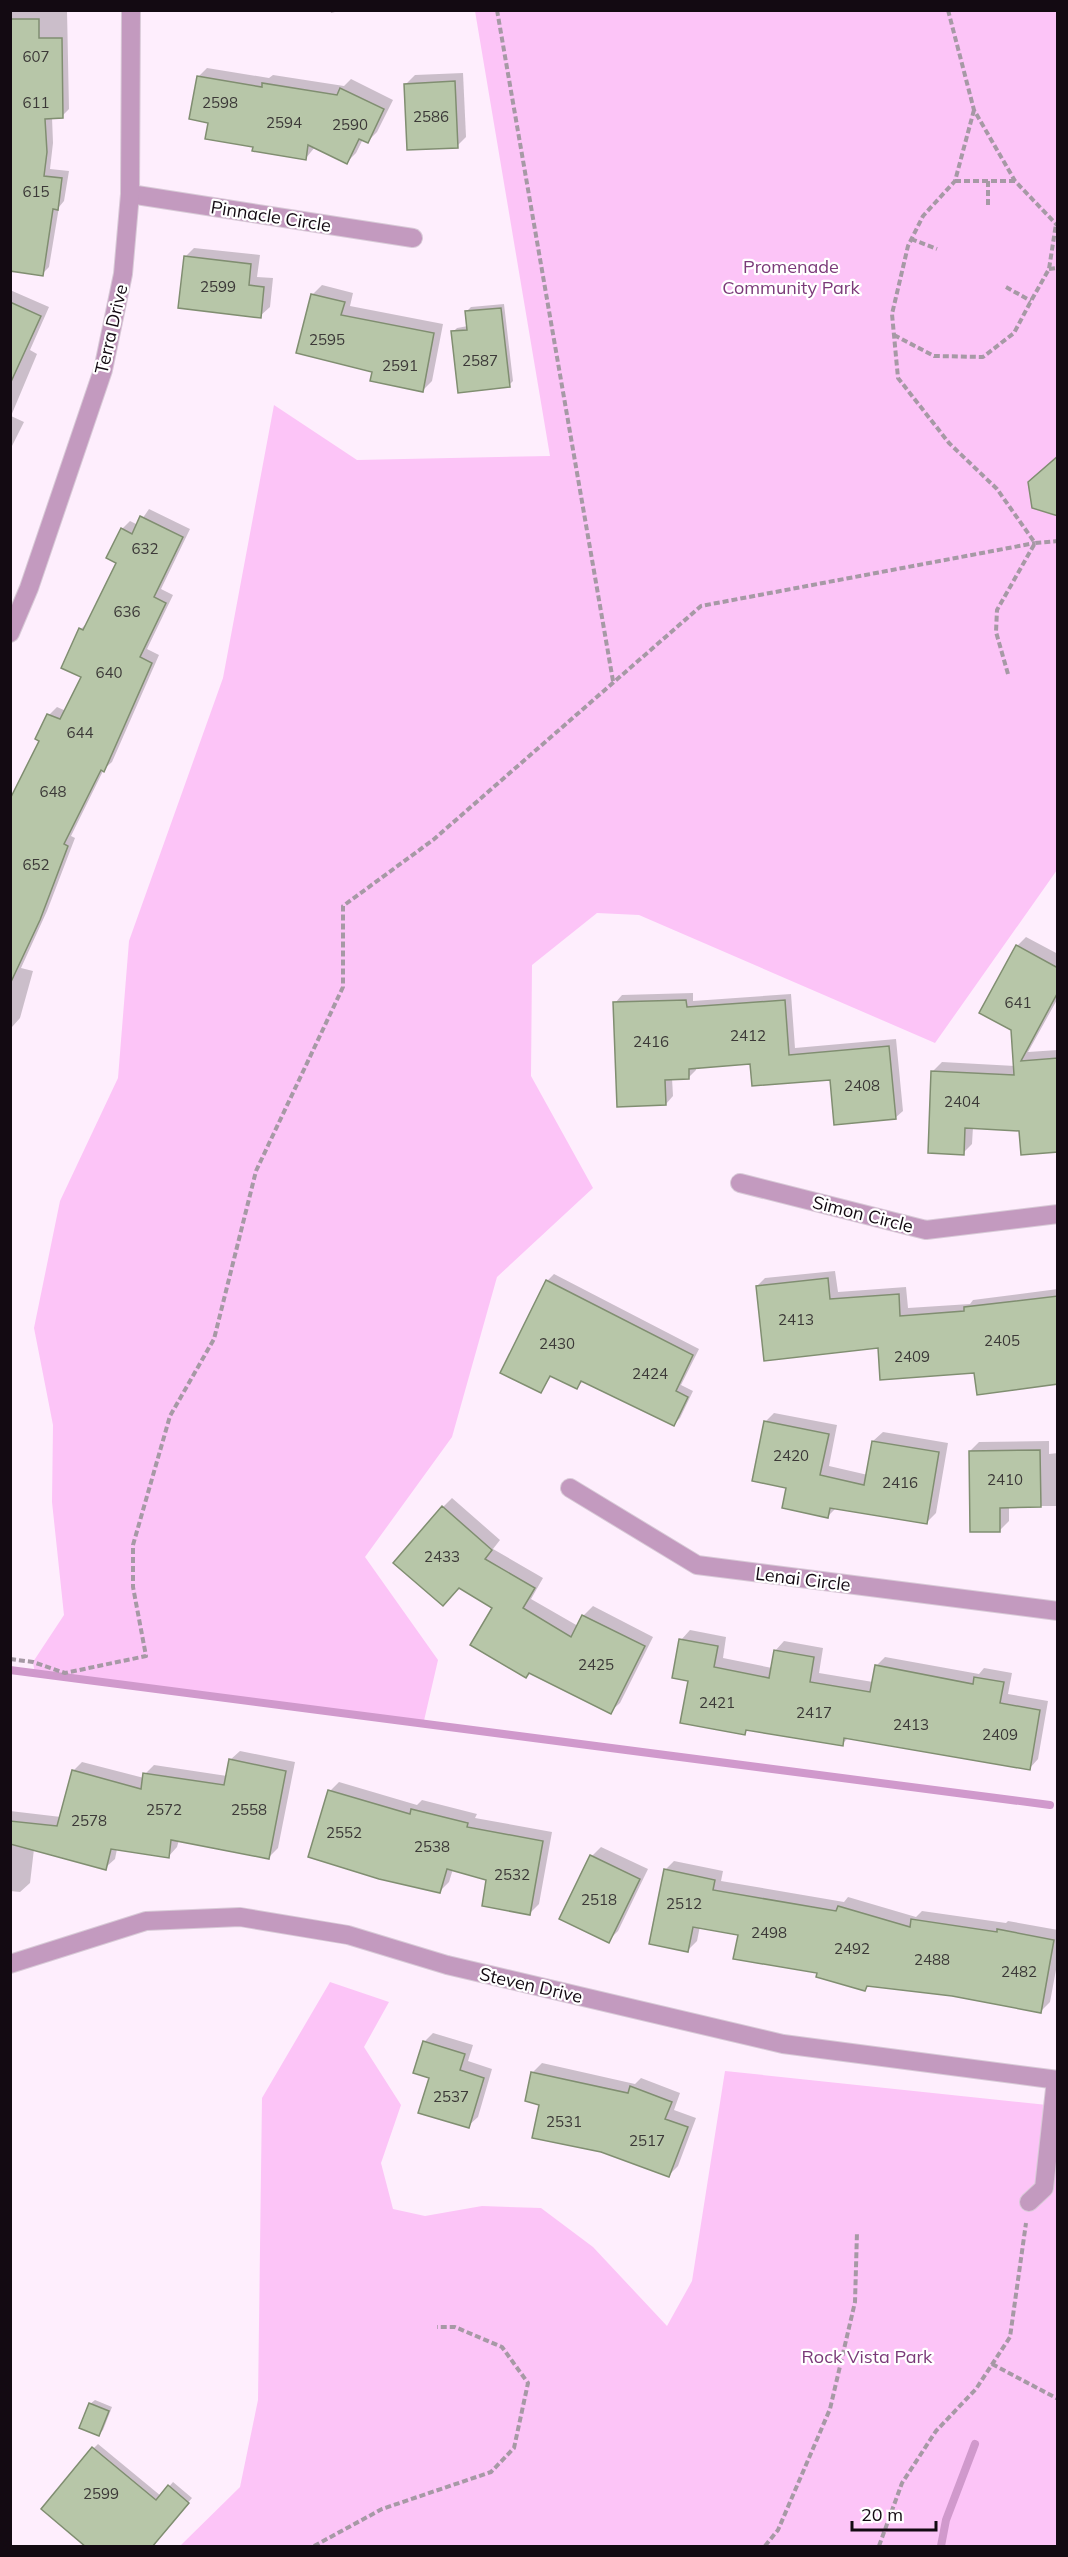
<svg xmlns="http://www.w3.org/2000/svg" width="1068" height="2557" font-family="Mulish,sans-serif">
	<rect width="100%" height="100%" fill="#feeefd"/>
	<g fill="#fcc4f7">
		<path d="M475 11H1057V870L935 1043 639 915 597 913 532 965 531 1076 593 1188 497 1277 452 1437 365 1557 438 1660 423 1725 35 1674 33 1662 64 1615 52 1502 53 1425 34 1328 60 1201 118 1078 129 941 223 678 274 405 357 460 550 456Z"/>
		<path d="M330 1982 389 2002 364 2047 401 2105 381 2163 393 2209 425 2216 482 2206 541 2208 593 2247 667 2326 692 2281 725 2071 1057 2106V2546H180L240 2487 258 2400 262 2098Z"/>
	</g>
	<g fill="#0003">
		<path d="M10 10H67L69 109 62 116 52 117 53 143 50 169 69 171 64 201 59 207 49 267 42 274 10 269Z"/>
		<path d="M330 10H343L331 13Z"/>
		<path d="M207 68 269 78 273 75 344 86 351 79 393 100 377 132 367 142 363 139 356 153 347 162 315 147 306 158 254 146 210 121 198 77Z"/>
		<path d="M463 73 466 137 457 146 406 84 415 75Z"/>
		<path d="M194 248 260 255 257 277 273 278 270 307 260 316 185 257Z"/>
		<path d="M322 285 353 293 350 306 443 324 432 381 423 390 373 371 312 295Z"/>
		<path d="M10 290 49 307 30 350 37 354 11 416 24 422 10 450Z"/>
		<path d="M504 304 513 381 509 385 453 332 457 328 468 326 466 312 471 307Z"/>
		<path d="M149 509 190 529 161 589 173 595 147 649 159 655 112 762 104 769 71 836 75 838 47 911 21 968 33 971 20 1018 12 1027 10 817 49 715 57 707 66 711 83 676 81 629 89 621 118 562 122 529 130 521 138 525Z"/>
		<path d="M1026 937 1058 954V998L1028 1052 1058 1050V1151L1020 1129 973 1127 972 1144 963 1153 932 1072 942 1062 1015 1066 1017 946Z"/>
		<path d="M693 993V1001L791 994 795 1048 896 1039 903 1111 895 1118 831 1078 752 1062 696 1067V1070L689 1077 672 1078 673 1096 666 1104 615 1003 622 995Z"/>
		<path d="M835 1271 838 1292 906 1287 908 1308 970 1304 973 1300 1058 1289V1382L975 1372 879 1347 757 1286 765 1278Z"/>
		<path d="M554 1274 699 1349 681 1385 693 1391 680 1418 674 1424 584 1380 577 1387 552 1375 541 1391 502 1373 547 1281Z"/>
		<path d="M774 1413 837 1425 829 1466 868 1475 873 1441 883 1432 948 1443 936 1513 927 1522 837 1507 828 1516 788 1487 765 1422Z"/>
		<path d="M1049 1441V1454L1058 1453V1506H1009V1521L1000 1530 970 1451 979 1442Z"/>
		<path d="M452 1498 500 1540 493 1549 543 1578 531 1599 578 1626 583 1616 593 1606 653 1637 620 1703 610 1712 494 1608 443 1507Z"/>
		<path d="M690 1630 726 1637 723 1658 772 1668 775 1651 784 1641 823 1648 819 1673 873 1682 876 1666 885 1657 979 1674 984 1668 1012 1673 1008 1694 1048 1701 1038 1759 1029 1769 849 1737 842 1744 749 1729 744 1733 690 1680 681 1640Z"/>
		<path d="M240 1751 295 1762 278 1848 269 1857 179 1840 177 1847 168 1857 117 1849 115 1859 105 1868 34 1849 30 1883 20 1892 10 1891V1811L61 1817 73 1771 82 1762 144 1778 145 1774 154 1765 227 1776 230 1760Z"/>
		<path d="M339 1782 417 1805 422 1800 477 1814 475 1818 552 1832 539 1904 530 1913 488 1878 453 1869 449 1882 440 1891 330 1791Z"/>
		<path d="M601 1847 648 1869 618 1931 608 1941 592 1856Z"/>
		<path d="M674 1861 723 1871 721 1881 844 1902 848 1897 916 1917 922 1911 1006 1923 1008 1921 1058 1930V1959L1050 2002 1041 2011 952 1995 870 1984 865 1990 819 1972 739 1934 700 1926 697 1941 688 1950 665 1870Z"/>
		<path d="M433 2033 473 2045 468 2061 492 2069 478 2117 468 2126 431 2077 424 2042Z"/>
		<path d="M542 2063 635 2084 641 2078 680 2093 674 2110 696 2118 678 2166 669 2175 541 2104 532 2073Z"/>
		<path d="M95 2400 112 2407 103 2430 99 2434 90 2404Z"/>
		<path d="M98 2444 161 2496 173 2482 192 2498 151 2546 94 2448Z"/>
	</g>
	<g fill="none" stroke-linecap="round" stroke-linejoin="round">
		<g stroke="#d099cc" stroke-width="8">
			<path d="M10 1670 1050 1805"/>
			<path d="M941 2546 946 2520 975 2444"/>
		</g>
	</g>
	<g fill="#b7c6a8" stroke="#808e71" stroke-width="1.5">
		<path d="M10 19H39V38H62L63 118 45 119 47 152 44 176 62 178 58 210 53 209 43 276 10 271Z"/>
		<path d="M197 76 262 87V83L337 95 340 88 384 109 368 143 359 139 347 164 308 145 306 160 252 151 253 147 205 139 208 123 189 119Z"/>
		<path d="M455 81 458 148 407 150 404 84Z"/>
		<path d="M184 256 251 264 249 285 264 287 261 318 178 308Z"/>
		<path d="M311 294 345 302 341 315 434 333 423 392 370 381 372 372 296 353Z"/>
		<path d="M10 302 41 316 10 384Z"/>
		<path d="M501 308 510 387 458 393 451 331 467 330 465 311Z"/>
		<path d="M1058 456V516L1032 508 1028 482Z"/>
		<path d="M140 516 183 537 154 597 166 603 140 657 152 663 104 772 101 770 64 844 68 846 40 920 10 984V799L39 741 35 739 47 714 60 719 81 677 61 668 79 628 83 630 116 563 106 558 121 528 132 534Z"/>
		<path d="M1016 945 1058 968V992L1021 1061 1058 1058V1152L1021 1155 1019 1131 965 1128 964 1155 928 1153 931 1071 1014 1075 1011 1030 979 1013Z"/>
		<path d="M686 1000 687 1007 785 1000 789 1055 889 1046 896 1119 834 1125 830 1080 752 1086 750 1064 689 1069V1079L665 1080 666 1105 617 1107 613 1002Z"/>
		<path d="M828 1278 830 1299 899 1294 900 1316 964 1311V1307L1058 1296V1384L977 1395 974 1373 880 1380 878 1348 764 1361 756 1286Z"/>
		<path d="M546 1280 693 1355 676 1391 688 1397 674 1426 581 1381 577 1389 550 1376 541 1393 500 1373Z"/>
		<path d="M764 1421 829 1434 820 1475 864 1485 872 1441 939 1452 927 1524 830 1508 828 1518 782 1508 786 1488 752 1481Z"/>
		<path d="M1040 1450 1041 1507 1000 1508V1532H970L969 1451Z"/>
		<path d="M442 1506 492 1550 485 1559 535 1588 523 1608 571 1637 582 1615 645 1646 611 1714 529 1673 526 1678 470 1645 492 1608 459 1588 443 1606 393 1563Z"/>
		<path d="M679 1639 718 1646 714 1667 769 1678 774 1650 814 1657 810 1682 870 1692 875 1665 973 1684 974 1677 1004 1682 1000 1703 1040 1710 1030 1770 844 1738 843 1746 746 1730 745 1735 680 1723 688 1681 672 1678Z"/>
		<path d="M229 1759 286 1771 269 1859 171 1840 169 1858 111 1849 106 1870 10 1844V1821L57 1826 72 1770 141 1789 143 1773 224 1785Z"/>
		<path d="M328 1790 410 1814 411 1809 468 1823 467 1827 543 1841 530 1915 482 1906 486 1880 447 1869 440 1893 379 1879 308 1857Z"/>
		<path d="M590 1855 640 1879 609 1943 559 1919Z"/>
		<path d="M664 1869 715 1880 713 1890 836 1911 838 1906 910 1927 911 1919 997 1932V1929L1054 1940 1041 2013 952 1996 867 1986 865 1991 816 1977 817 1973 733 1959 738 1935 693 1927 688 1952 649 1944Z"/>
		<path d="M423 2041 465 2054 460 2070 484 2078 469 2128 418 2113 429 2078 413 2073Z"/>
		<path d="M531 2072 628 2093 630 2086 672 2102 665 2119 688 2127 669 2177 601 2152 532 2138 539 2105 525 2101Z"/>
		<path d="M89 2403 109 2411 99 2436 79 2428Z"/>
		<path d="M92 2447 156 2500 168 2485 189 2503 152 2547H86L41 2509Z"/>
	</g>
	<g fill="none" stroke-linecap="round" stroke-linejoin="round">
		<g stroke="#d8cad7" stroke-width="20">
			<g id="minor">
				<path d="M130 194 413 238"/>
				<path d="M10 633 29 588 103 370 123 274 130 194 131 10"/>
				<path d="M740 1183 926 1230 1058 1214"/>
				<path d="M570 1488 697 1565 1058 1611"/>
				<path d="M10 1964 146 1921 240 1917 348 1935 447 1965 783 2044 1058 2080"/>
				<path d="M1029 2202 1044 2188 1056 2080"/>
			</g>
		</g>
		<g stroke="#a699a5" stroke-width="4" stroke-dasharray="6 3" stroke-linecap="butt">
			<path d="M497 10 613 681"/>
			<path d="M948 10 974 110 1015 181 1057 225"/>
			<path d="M974 110 955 181 923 216 908 246 892 314 898 378 949 443 997 489 1035 543 1058 541"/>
			<path d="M955 181H1015"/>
			<path d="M988 181V208"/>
			<path d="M911 239 937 249"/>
			<path d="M1049 269 1058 268"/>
			<path d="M1006 287 1031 301"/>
			<path d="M894 335 934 356 983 357 1014 333 1031 301 1049 269 1056 224"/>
			<path d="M1008 674 996 632 997 610 1035 543"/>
			<path d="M10 1659 33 1662 65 1673 146 1656 133 1587V1545L170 1416 214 1339 256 1171 343 987V906L433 840 701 606 1035 543"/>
			<path d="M992 2364 1058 2399"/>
			<path d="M314 2546 382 2509 491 2472 514 2448 528 2383 502 2347 455 2327H437"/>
			<path d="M765 2546 778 2530 830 2409 855 2302 857 2232"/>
			<path d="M879 2546 902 2483 936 2431 976 2389 1010 2337 1026 2223"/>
		</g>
		<use href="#minor" stroke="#c39abf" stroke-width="18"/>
	</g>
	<g text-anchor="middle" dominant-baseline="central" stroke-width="4.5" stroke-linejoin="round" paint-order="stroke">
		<g font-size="15" fill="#3c3938">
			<text x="36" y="56">607</text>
			<text x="36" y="102">611</text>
			<text x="220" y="102">2598</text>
			<text x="431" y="116">2586</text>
			<text x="284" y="122">2594</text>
			<text x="350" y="124">2590</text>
			<text x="36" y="191">615</text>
			<text x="218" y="286">2599</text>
			<text x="327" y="339">2595</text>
			<text x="480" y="360">2587</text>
			<text x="400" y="365">2591</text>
			<text x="145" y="548">632</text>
			<text x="127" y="611">636</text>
			<text x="109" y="672">640</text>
			<text x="80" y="732">644</text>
			<text x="53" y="791">648</text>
			<text x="36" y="864">652</text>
			<text x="1018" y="1002">641</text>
			<text x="748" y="1035">2412</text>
			<text x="651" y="1041">2416</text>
			<text x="862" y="1085">2408</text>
			<text x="962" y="1101">2404</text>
			<text x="796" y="1319">2413</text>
			<text x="1002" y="1340">2405</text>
			<text x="557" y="1343">2430</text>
			<text x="912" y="1356">2409</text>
			<text x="650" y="1373">2424</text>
			<text x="791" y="1455">2420</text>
			<text x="1005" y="1479">2410</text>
			<text x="900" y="1482">2416</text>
			<text x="442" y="1556">2433</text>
			<text x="596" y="1664">2425</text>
			<text x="717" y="1702">2421</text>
			<text x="814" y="1712">2417</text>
			<text x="911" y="1724">2413</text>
			<text x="1000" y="1734">2409</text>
			<text x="164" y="1809">2572</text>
			<text x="249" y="1809">2558</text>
			<text x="89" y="1820">2578</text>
			<text x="344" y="1832">2552</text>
			<text x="432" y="1846">2538</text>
			<text x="512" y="1874">2532</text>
			<text x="599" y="1899">2518</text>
			<text x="684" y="1903">2512</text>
			<text x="769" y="1932">2498</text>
			<text x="852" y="1948">2492</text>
			<text x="932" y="1959">2488</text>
			<text x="1019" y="1971">2482</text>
			<text x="451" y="2096">2537</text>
			<text x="564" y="2121">2531</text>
			<text x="647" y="2140">2517</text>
			<text x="101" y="2493">2599</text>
		</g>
		<g font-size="18" fill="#130a12" stroke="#fff">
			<text transform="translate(271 216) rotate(9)">Pinnacle Circle</text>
			<text transform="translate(111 329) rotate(-77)">Terra Drive</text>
			<text transform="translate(863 1214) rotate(14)">Simon Circle</text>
			<text transform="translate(803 1579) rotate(7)">Lenai Circle</text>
			<text transform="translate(531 1985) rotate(13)">Steven Drive</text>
		</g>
		<g font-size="18" fill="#7b3a79" stroke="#fff">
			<text x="791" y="266">Promenade<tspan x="791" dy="21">Community Park</tspan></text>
			<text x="867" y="2356">Rock Vista Park</text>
		</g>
	</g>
	<rect width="1068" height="2557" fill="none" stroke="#130a12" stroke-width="24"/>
	<path d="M852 2521v9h84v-9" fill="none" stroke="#130a12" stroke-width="3"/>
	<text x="861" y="2521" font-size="18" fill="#130a12" stroke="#ffffff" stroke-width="4.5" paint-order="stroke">20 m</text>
</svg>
